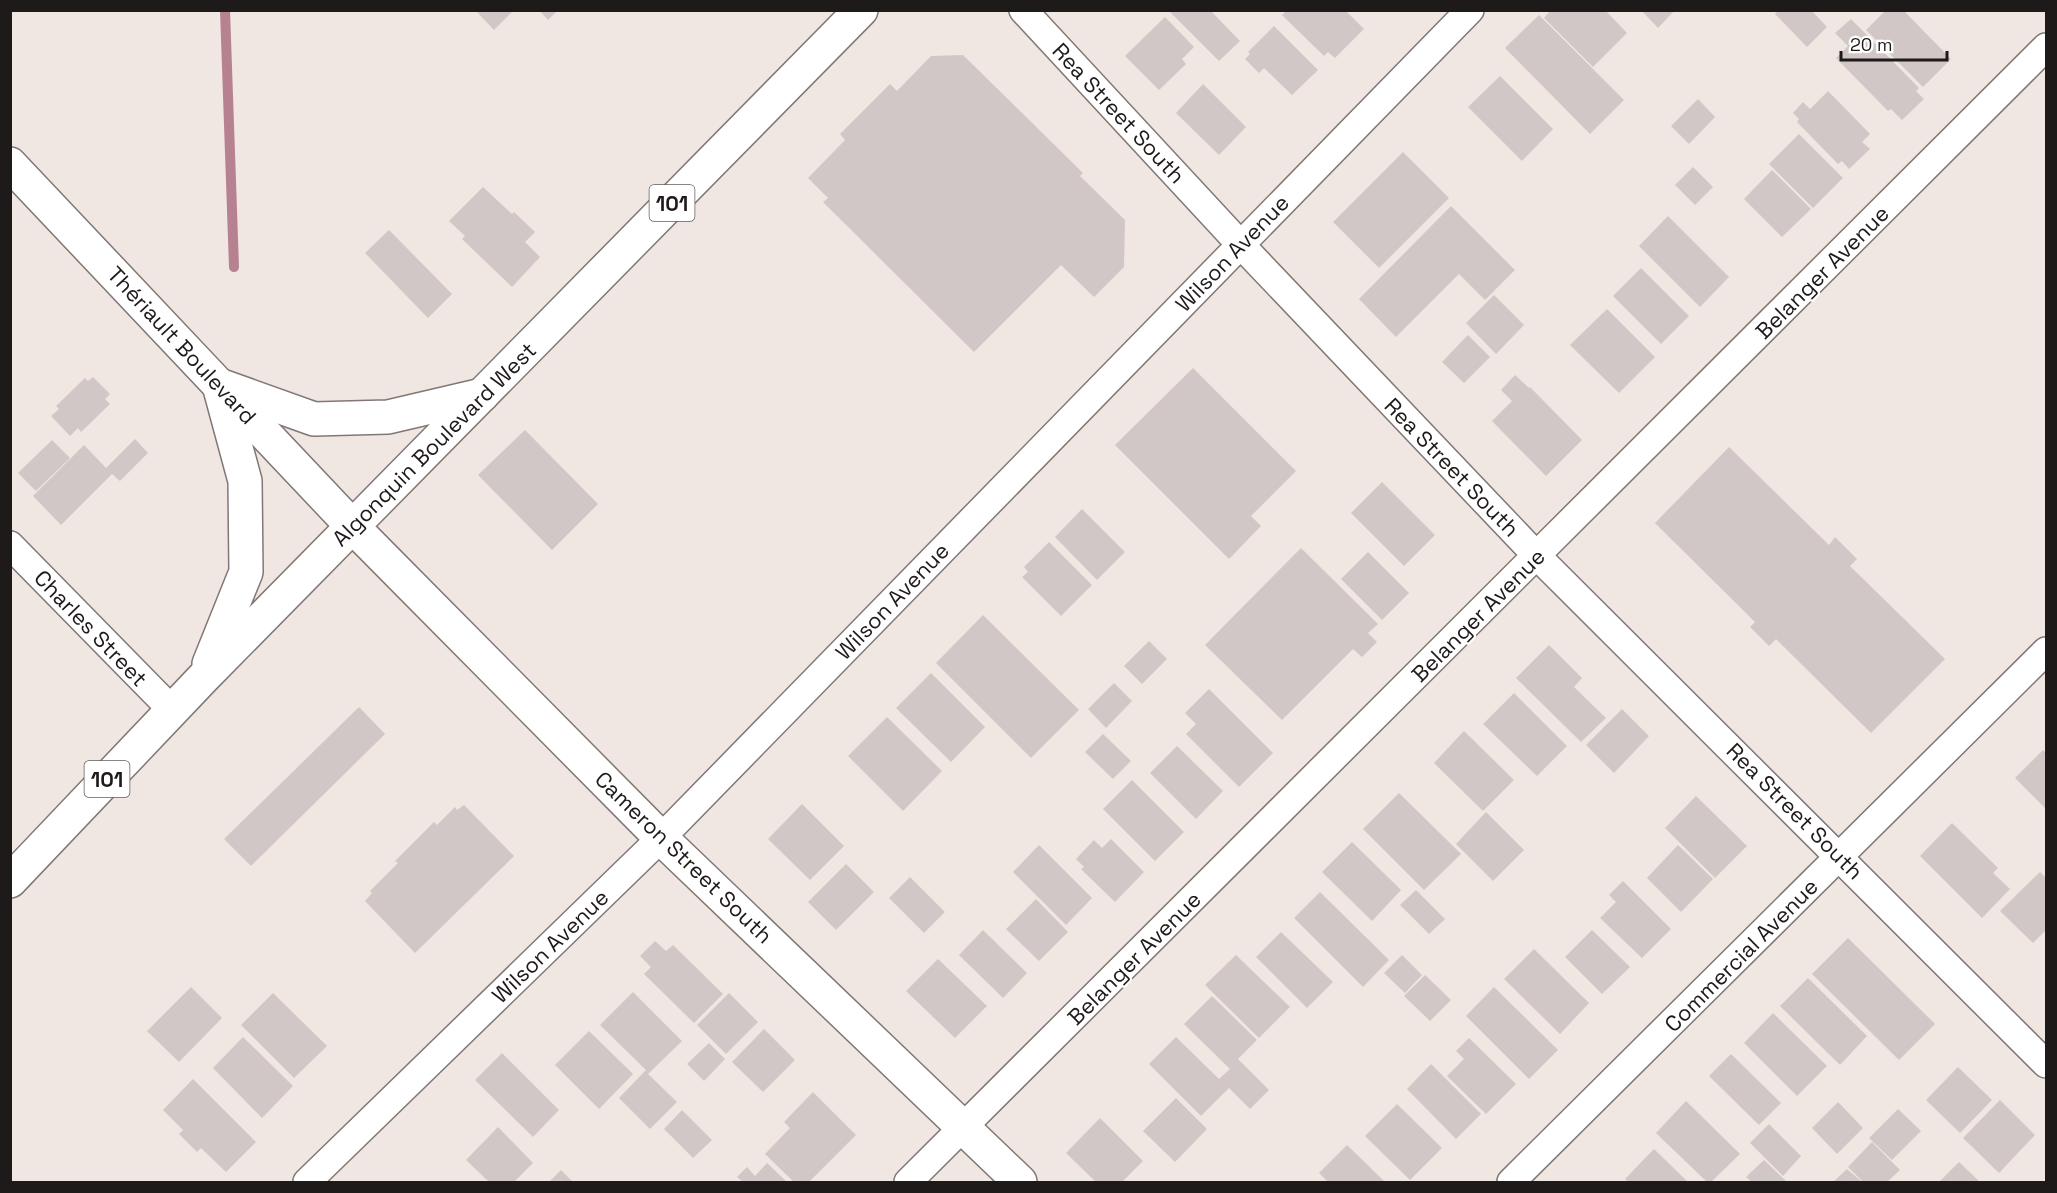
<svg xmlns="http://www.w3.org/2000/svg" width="2057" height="1193" font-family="'Space Grotesk',sans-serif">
	<rect width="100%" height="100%" fill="#f0e6e2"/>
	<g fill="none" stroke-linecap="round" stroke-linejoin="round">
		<path stroke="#b68290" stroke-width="10" d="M225 10 234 267"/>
	</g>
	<g fill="#d2c7c7">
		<path d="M475 10H514L494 30Z"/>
		<path d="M539 10H558L548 20Z"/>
		<path d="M1171 10H1210L1240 41 1219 61 1170 12Z"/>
		<path d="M1287 10H1345L1364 29 1335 58 1328 52 1324 56 1282 15Z"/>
		<path d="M1551 10H1605L1627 33 1593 67 1544 18Z"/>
		<path d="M1641 10H1675L1658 28Z"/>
		<path d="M1778 10H1811L1827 27 1807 47 1775 14Z"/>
		<path d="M1886 10H1903L1951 59 1923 87 1866 30Z"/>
		<path d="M1539 15 1624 100 1590 134 1505 48Z"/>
		<path d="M1165 17 1194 47 1182 59 1186 64 1159 90 1125 56Z"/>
		<path d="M1851 19 1919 88 1916 91 1924 99 1902 120 1891 109 1888 111 1836 58 1848 46 1835 33Z"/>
		<path d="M1274 26 1318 70 1292 95 1264 68 1259 73 1245 59 1250 54 1248 52Z"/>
		<path d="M963 55 1083 173 1080 176 1125 220 1124 267 1094 297 1061 265 974 352 823 202 828 198 808 178 845 140 840 134 890 84 897 91 931 56Z"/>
		<path d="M1500 76 1553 129 1522 161 1468 107Z"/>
		<path d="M1203 84 1246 127 1219 155 1176 113Z"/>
		<path d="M1828 91 1870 134 1862 142 1870 149 1849 169 1842 161 1838 164 1797 122 1799 119 1793 113 1803 102 1810 109Z"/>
		<path d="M1698 99 1715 117 1689 144 1671 126Z"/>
		<path d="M1799 134 1843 178 1813 208 1769 164Z"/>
		<path d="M1403 152 1449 198 1379 268 1333 222Z"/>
		<path d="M1693 167 1713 187 1695 205 1675 185Z"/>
		<path d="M1772 170 1811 209 1782 237 1744 199Z"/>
		<path d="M483 187 512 214 514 212 535 232 525 242 540 257 512 287 462 239 465 236 449 221Z"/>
		<path d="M1451 206 1515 270 1485 300 1459 274 1396 337 1359 299Z"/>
		<path d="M1668 216 1729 277 1700 307 1639 246Z"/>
		<path d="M389 230 452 294 428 318 365 253Z"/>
		<path d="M1641 268 1689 316 1661 344 1613 296Z"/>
		<path d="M1494 295 1524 325 1496 354 1466 323Z"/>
		<path d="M1607 309 1655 357 1619 393 1570 345Z"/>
		<path d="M1468 335 1490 357 1464 383 1442 362Z"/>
		<path d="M1193 368 1296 471 1251 516 1261 526 1229 559 1115 445Z"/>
		<path d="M1515 375 1529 388 1530 387 1582 440 1546 476 1492 421 1512 401 1501 390Z"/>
		<path d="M93 377 110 394 105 399 110 404 81 432 78 428 70 436 51 416 59 409 56 406 85 378 88 381Z"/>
		<path d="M525 430 598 504 552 550 478 475Z"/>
		<path d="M135 439 148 453 120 481 112 474 61 525 33 496 84 445 106 468Z"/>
		<path d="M52 440 70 458 36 491 18 473Z"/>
		<path d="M1729 447 1829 545 1835 537 1857 559 1850 566 1945 659 1871 733 1776 639 1769 646 1750 627 1755 622 1655 523Z"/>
		<path d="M1382 482 1435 535 1404 566 1351 513Z"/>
		<path d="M1082 509 1125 552 1097 580 1055 537Z"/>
		<path d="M1049 542 1092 585 1061 616 1022 577 1028 572 1024 567Z"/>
		<path d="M1301 548 1378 624 1368 633 1377 642 1362 657 1353 649 1282 720 1205 645Z"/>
		<path d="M1368 552 1409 593 1382 620 1341 579Z"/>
		<path d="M983 615 1079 710 1031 758 936 663Z"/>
		<path d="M1149 641 1167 659 1142 684 1124 666Z"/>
		<path d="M1549 645 1582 678 1574 687 1606 718 1581 742 1516 678Z"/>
		<path d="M931 673 985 727 951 762 896 708Z"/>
		<path d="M1114 683 1132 701 1106 728 1088 709Z"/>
		<path d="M1209 689 1273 753 1239 787 1186 734 1196 724 1185 713Z"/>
		<path d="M1514 693 1567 746 1537 776 1483 724Z"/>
		<path d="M359 707 385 734 251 866 224 839Z"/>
		<path d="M1622 709 1649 736 1614 773 1586 745Z"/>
		<path d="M887 717 942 771 903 811 848 756Z"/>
		<path d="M1464 731 1514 780 1483 811 1434 763Z"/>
		<path d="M1103 734 1131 761 1113 779 1085 752Z"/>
		<path d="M1177 746 1223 791 1196 819 1150 773Z"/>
		<path d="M2043 750 2046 753V809L2015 778Z"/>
		<path d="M1132 780 1184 832 1155 861 1103 809Z"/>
		<path d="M1399 793 1461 854 1424 890 1363 829Z"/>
		<path d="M1696 796 1747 846 1715 878 1665 828Z"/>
		<path d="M802 804 844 846 810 880 768 839Z"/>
		<path d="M464 805 514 856 415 953 365 901 372 893 370 891 398 863 395 861 434 822 437 825 455 807 457 810Z"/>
		<path d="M1486 812 1524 850 1493 881 1456 844Z"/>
		<path d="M1952 823 1998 868 1993 873 2010 889 1982 918 1920 856Z"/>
		<path d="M1111 839 1144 872 1115 902 1081 869 1084 867 1076 859 1094 840 1102 848Z"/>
		<path d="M1352 842 1401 890 1372 921 1322 872Z"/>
		<path d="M1039 845 1092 898 1066 925 1013 872Z"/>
		<path d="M1678 845 1713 879 1681 912 1647 878Z"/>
		<path d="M846 864 874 892 836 930 808 902Z"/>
		<path d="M2040 872 2046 878V930L2033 943 2000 911Z"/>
		<path d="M910 877 945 912 924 933 889 898Z"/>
		<path d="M1623 881 1671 929 1642 958 1600 918 1616 902 1609 895Z"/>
		<path d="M1416 890 1445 919 1429 934 1400 905Z"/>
		<path d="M1320 892 1389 960 1363 987 1294 918Z"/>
		<path d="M1036 899 1068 932 1039 961 1006 929Z"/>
		<path d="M983 930 1027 973 1003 998 959 955Z"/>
		<path d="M1592 930 1630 967 1602 994 1565 957Z"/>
		<path d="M1281 932 1333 982 1307 1008 1256 957Z"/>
		<path d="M1848 938 1935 1024 1899 1060 1812 974Z"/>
		<path d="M655 941 666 951 673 945 723 994 694 1023 644 974 651 967 640 956Z"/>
		<path d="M1534 949 1589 1003 1560 1034 1504 979Z"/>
		<path d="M1236 955 1290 1007 1259 1038 1205 985Z"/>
		<path d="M1402 955 1422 975 1405 993 1384 973Z"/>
		<path d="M938 959 987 1006 955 1038 906 991Z"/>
		<path d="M1425 975 1451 1000 1430 1021 1404 996Z"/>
		<path d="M1808 978 1867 1036 1840 1065 1780 1006Z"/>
		<path d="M191 987 222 1018 179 1062 147 1031Z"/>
		<path d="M1494 987 1558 1050 1529 1079 1466 1016Z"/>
		<path d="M633 992 682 1041 648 1074 677 1102 650 1129 619 1098 646 1070 600 1025Z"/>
		<path d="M273 993 327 1046 294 1078 241 1025Z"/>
		<path d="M729 993 758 1022 726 1054 697 1025Z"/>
		<path d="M1212 996 1257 1040 1238 1059 1269 1090 1250 1109 1229 1088 1201 1116 1149 1064 1176 1037 1219 1079 1230 1069 1184 1024Z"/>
		<path d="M1773 1013 1827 1066 1797 1096 1744 1043Z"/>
		<path d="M764 1029 795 1060 763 1092 732 1062Z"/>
		<path d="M589 1031 633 1074 599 1109 555 1065Z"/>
		<path d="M243 1037 293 1086 262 1118 213 1068Z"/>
		<path d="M1469 1038 1516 1084 1486 1114 1447 1076 1464 1059 1456 1051Z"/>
		<path d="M709 1043 725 1059 704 1081 687 1064Z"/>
		<path d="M502 1053 559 1110 533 1137 475 1080Z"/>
		<path d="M1731 1054 1781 1103 1759 1125 1709 1076Z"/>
		<path d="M1431 1064 1481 1114 1456 1139 1407 1089Z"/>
		<path d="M1958 1067 1992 1100 1960 1133 1926 1100Z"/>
		<path d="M193 1079 256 1142 226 1172 201 1148 197 1152 179 1134 183 1130 163 1110Z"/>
		<path d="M813 1092 856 1135 809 1182H794L765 1154 790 1128 784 1122Z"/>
		<path d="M1176 1098 1207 1129 1175 1162 1143 1131Z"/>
		<path d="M2000 1100 2035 1135 1999 1173 1963 1138Z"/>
		<path d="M1686 1101 1740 1154 1711 1182H1707L1656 1133Z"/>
		<path d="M1838 1102 1863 1128 1837 1154 1812 1128Z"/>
		<path d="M1397 1104 1442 1148 1410 1180 1365 1136Z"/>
		<path d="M1898 1109 1921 1131 1892 1160 1869 1138Z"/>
		<path d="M682 1110 712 1140 693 1158 664 1129Z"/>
		<path d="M1100 1118 1143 1161 1122 1182H1096L1066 1153Z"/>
		<path d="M1769 1124 1801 1156 1783 1176 1750 1143Z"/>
		<path d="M498 1127 533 1163 514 1182H489L466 1160Z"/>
		<path d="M1872 1142 1900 1170 1887 1182H1863L1848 1167Z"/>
		<path d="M1347 1145 1385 1182H1328L1319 1173Z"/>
		<path d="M1654 1149 1688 1182H1629L1625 1179Z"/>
		<path d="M1764 1160 1787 1182H1752L1746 1177Z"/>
		<path d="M1959 1162 1980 1182H1939Z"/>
		<path d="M767 1163 787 1182H743L737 1177 747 1167 755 1176Z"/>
		<path d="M1847 1169 1862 1182H1833Z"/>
		<path d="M561 1170 573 1182H549Z"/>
	</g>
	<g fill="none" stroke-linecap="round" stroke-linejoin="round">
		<g stroke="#817875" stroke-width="30">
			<g id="street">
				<path d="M1023 10 1240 244 1537 556 2046 1064"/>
				<path d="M10 545 172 710"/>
				<path d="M307 1182 661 838 1470 10"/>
				<path d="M908 1182 2046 47"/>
				<path d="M1511 1182 2046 651"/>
			</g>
		</g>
		<g stroke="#817875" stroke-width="36">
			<path id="secondary" d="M10 164 353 527 661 838 1020 1182"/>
		</g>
		<g stroke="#817875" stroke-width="36">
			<g id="primary">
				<path d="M219 385 314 419 388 417 482 395"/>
				<path d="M209 664 246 572 245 481 219 385"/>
				<path d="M10 881 204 677 861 10"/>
			</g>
		</g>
		<use href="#street" stroke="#fff" stroke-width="27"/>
		<use href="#secondary" stroke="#fff" stroke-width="33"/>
		<use href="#primary" stroke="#fff" stroke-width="33"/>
	</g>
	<g text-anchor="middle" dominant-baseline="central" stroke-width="4.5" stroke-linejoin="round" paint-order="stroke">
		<g fill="#fff" stroke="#625f5e" stroke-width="1.5">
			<rect x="649.5" y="185" width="45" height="36" rx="4.5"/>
			<rect x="84.5" y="761" width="45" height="36" rx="4.5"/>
		</g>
		<g font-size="21" font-weight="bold" fill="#1e1a19">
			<text x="672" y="203">101</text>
			<text x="107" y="779">101</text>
		</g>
		<g font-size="22" fill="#1e1a19" stroke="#fff">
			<text transform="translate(1119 113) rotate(47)">Rea Street South</text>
			<text transform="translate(1232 253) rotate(-46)">Wilson Avenue</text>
			<text transform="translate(1822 272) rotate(-45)">Belanger Avenue</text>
			<text transform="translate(182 345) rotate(47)">Thériault Boulevard</text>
			<text transform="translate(434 444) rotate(-45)">Algonquin Boulevard West</text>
			<text transform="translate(1452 467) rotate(46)">Rea Street South</text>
			<text transform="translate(892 601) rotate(-46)">Wilson Avenue</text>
			<text transform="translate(1478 615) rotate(-45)">Belanger Avenue</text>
			<text transform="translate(91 628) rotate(46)">Charles Street</text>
			<text transform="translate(1795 811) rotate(45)">Rea Street South</text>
			<text transform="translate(684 857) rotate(44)">Cameron Street South</text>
			<text transform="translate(550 946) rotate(-44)">Wilson Avenue</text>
			<text transform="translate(1741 955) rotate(-45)">Commercial Avenue</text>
			<text transform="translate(1134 958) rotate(-45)">Belanger Avenue</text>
		</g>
	</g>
	<rect width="2057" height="1193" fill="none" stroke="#1e1a19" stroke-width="24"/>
	<path d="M1841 51v9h106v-9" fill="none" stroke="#1e1a19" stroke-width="3"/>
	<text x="1850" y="51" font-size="18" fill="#1e1a19" stroke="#ffffff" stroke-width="4.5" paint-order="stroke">20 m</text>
</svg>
